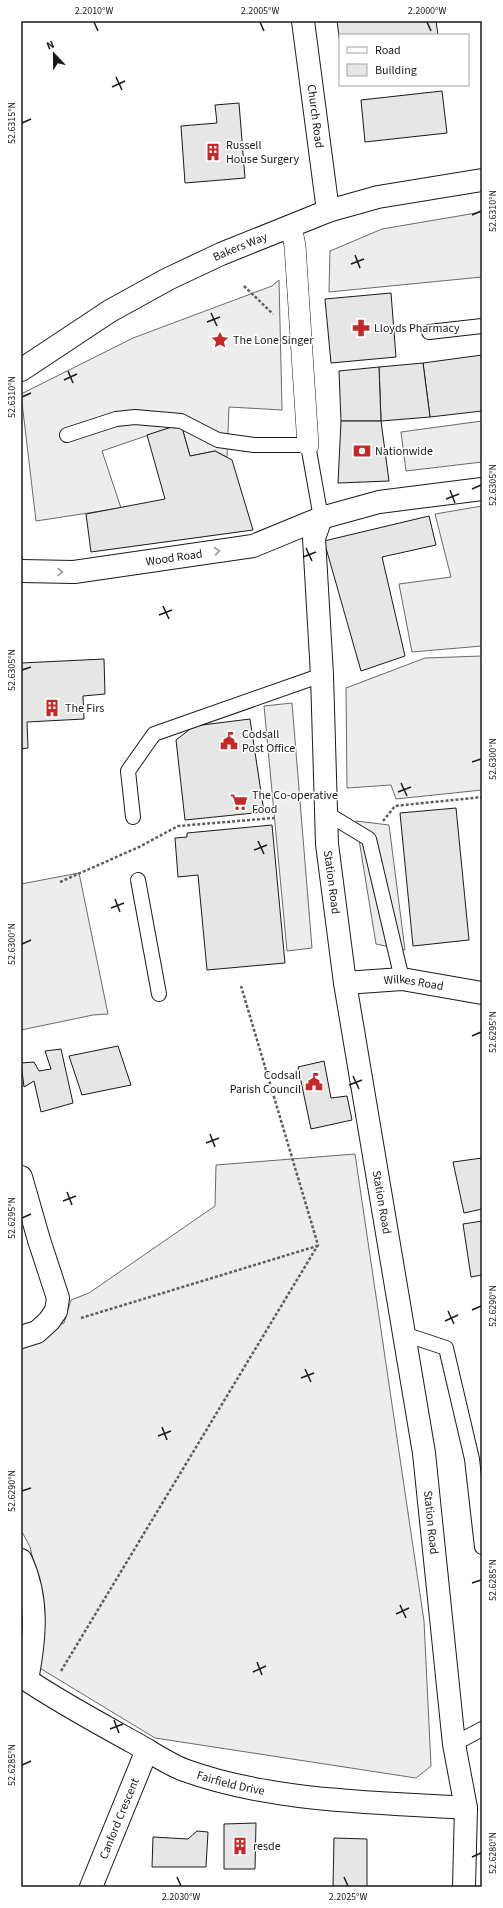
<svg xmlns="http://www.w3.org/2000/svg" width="503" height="1908" font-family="'Source Sans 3',sans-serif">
	<rect width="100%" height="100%" fill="#fff"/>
	<g fill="#ededed" stroke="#6a6a6a">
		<path d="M482 212V277L329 292 330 251 382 229Z"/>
		<path d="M279 280 282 410 229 407 227 457 215 451 190 456 181 424 102 451 121 508 36 521 21 394 133 338 272 286Z"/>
		<path d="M482 421V462L406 471 401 432Z"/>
		<path d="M482 506V646L412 652 399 584 451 577 435 514Z"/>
		<path d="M482 656V790L396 799 391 785 347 788 346 688 425 658Z"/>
		<path d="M292 703 312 948 287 951 264 706Z"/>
		<path d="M356 821 389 825 405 950 376 944Z"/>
		<path d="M79 873 108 1014 93 1015 21 1030V884Z"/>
		<path d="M355 1154 424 1621 431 1766 416 1778 155 1738 38 1667 44 1605 30 1547 21 1530V1342L64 1323 71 1300 89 1293 215 1206 216 1165Z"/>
	</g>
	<g fill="#e6e6e6" stroke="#1a1a1a">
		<path d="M337 21H436L438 35H340V44Z"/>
		<path d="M442 91 447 133 365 142 361 100Z"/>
		<path d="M239 103 245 178 185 183 181 126 217 123 215 105Z"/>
		<path d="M391 293 396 357 331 363 325 299Z"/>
		<path d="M482 355V411L430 417 423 363Z"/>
		<path d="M423 363 430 417 381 421 379 367Z"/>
		<path d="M379 367 381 421H341L339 371Z"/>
		<path d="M341 421H381L389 481 338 483Z"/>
		<path d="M181 424 190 456 215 451 232 460 253 530 91 552 86 514 165 499 147 435Z"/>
		<path d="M429 516 436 545 382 557 405 656 361 671 324 541Z"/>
		<path d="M104 659 105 694 83 696 84 719 27 722 28 748 21 749V663Z"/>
		<path d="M250 719 264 812 185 820 176 740 194 726Z"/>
		<path d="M456 808 469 940 413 946 400 813Z"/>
		<path d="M272 825 285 963 207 970 198 875 178 877 175 838 187 837V833Z"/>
		<path d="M118 1046 131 1085 82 1095 69 1056Z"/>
		<path d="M61 1049 73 1103 41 1112 34 1081 24 1087 21 1063 34 1062 39 1071 51 1069 45 1051Z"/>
		<path d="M324 1061 331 1098 347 1096 352 1120 311 1129 298 1067Z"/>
		<path d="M482 1158V1209L464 1213 453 1162Z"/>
		<path d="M482 1221V1275L471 1277 463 1224Z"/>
		<path d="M256 1823 255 1869H224V1824Z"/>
		<path d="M197 1831 208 1832 206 1867H152L153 1837 188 1839Z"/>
		<path d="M334 1838 367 1839V1887H333Z"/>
	</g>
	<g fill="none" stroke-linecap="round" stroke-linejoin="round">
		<g stroke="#1a1a1a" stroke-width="16">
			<g id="service">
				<path d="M429 332 482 326"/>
				<path d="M67 435 116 419 135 417 181 421 218 440 254 445H308L321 518"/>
				<path d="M326 813 369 839 402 979"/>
				<path d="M133 817 128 771 154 734 322 675"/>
				<path d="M138 880 159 994"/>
				<path d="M404 1334 446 1348 472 1459 482 1547"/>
				<path d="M454 1744 482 1729"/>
			</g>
		</g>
		<g stroke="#1a1a1a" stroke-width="22">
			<path id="pedestrian" d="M291 226 295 246 308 445"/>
		</g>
		<g stroke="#1a1a1a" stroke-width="24">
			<g id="minor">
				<path id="s1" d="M303 21 328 211"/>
				<path id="s2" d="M321 518 314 538 322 675 327 844 345 983 424 1453 454 1744 466 1808 464 1887"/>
				<path id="s3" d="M345 983 402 979 482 993"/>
				<path d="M21 1177 39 1240 58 1298 56 1311 49 1321 37 1332 21 1337"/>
				<path d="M21 1560C39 1599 35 1638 27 1680"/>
				<path id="s4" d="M21 1676C56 1700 93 1720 131 1741 148 1750 166 1763 184 1770 272 1802 374 1802 466 1808"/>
				<path id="s5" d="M91 1887 147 1750"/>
			</g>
		</g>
		<g stroke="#1a1a1a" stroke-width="24">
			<g id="tertiary">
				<path id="s6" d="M21 370 110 311 168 279 221 254 328 211 378 197 482 180"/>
				<path id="s7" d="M21 571 74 572 253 546 321 518 379 502 482 489"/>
			</g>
		</g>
		<g stroke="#5f5f5f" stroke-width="2.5" stroke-dasharray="3 2" stroke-linecap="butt">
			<path d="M244 286 273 314"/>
			<path d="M383 821 395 806 482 797"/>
			<path d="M60 882 139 847 178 826 274 818"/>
			<path d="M81 1318 317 1246"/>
			<path d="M61 1671 318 1245 241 986"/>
		</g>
		<use href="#service" stroke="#fff" stroke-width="14"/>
		<use href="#pedestrian" stroke="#fff" stroke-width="21"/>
		<use href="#minor" stroke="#fff" stroke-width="22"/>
		<use href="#tertiary" stroke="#fff" stroke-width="22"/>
	</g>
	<defs><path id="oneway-chevron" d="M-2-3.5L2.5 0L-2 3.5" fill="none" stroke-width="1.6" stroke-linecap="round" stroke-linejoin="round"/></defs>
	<g stroke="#989898">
		<use href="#oneway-chevron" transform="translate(217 551) rotate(-8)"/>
		<use href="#oneway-chevron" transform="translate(60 572) rotate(1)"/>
	</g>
	<path fill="none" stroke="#1a1a1a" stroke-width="1.5" d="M94 22 98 31M260 22 264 31M427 22 431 31M116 77 122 90M112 87 125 81M22 123 31 119M472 215 481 211M355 255 360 268M351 264 364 259M211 313 217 326M207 322 220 317M68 371 73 383M64 380 77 374M22 397 31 393M472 489 481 485M450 490 455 503M446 499 459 494M306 548 312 561M303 557 316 552M163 606 169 619M159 615 172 610M22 670 31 667M472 762 481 759M401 783 407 796M398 792 411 787M258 841 264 854M254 850 267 845M115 899 120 912M111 908 124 903M22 944 31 940M472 1036 481 1032M353 1076 359 1089M349 1085 362 1080M210 1134 215 1147M206 1143 219 1138M67 1192 72 1205M63 1201 76 1196M22 1218 31 1214M472 1310 481 1306M448 1311 454 1324M445 1321 458 1315M305 1369 311 1382M301 1378 314 1373M162 1427 167 1440M158 1436 171 1431M22 1491 31 1488M472 1583 481 1580M400 1605 406 1618M396 1614 409 1608M257 1662 262 1675M253 1672 266 1666M114 1720 119 1733M110 1729 123 1724M22 1765 31 1761M472 1857 481 1853M177 1877 181 1886M344 1877 348 1886"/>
	<defs>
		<g id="building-bare" transform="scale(1.38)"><path d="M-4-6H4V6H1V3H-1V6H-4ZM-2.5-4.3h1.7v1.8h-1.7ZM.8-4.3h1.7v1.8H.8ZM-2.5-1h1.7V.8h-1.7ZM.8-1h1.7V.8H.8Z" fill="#c62828" stroke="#fff" stroke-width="2.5" paint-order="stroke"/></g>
		<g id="pharmacy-bare" transform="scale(1.38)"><path d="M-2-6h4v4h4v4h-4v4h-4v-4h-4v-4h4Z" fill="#c62828" stroke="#fff" stroke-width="2.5" paint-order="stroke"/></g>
		<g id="sight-bare" transform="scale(1.38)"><path d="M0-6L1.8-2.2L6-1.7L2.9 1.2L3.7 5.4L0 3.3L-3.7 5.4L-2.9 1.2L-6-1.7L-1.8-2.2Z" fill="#c62828" stroke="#fff" stroke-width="2.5" paint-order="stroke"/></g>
		<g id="bank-bare" transform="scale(1.38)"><path d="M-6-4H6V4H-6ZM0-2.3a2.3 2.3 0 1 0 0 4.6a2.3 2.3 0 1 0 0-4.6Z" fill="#c62828" stroke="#fff" stroke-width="2.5" paint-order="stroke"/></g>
		<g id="civic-bare" transform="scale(1.38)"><path d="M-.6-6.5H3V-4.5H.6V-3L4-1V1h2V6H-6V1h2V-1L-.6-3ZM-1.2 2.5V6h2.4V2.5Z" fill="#c62828" stroke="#fff" stroke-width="2.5" paint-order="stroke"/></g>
		<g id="supermarket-bare" transform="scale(1.38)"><path d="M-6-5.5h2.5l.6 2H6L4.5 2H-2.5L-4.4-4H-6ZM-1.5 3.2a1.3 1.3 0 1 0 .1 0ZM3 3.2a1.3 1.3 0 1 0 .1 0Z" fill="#c62828" stroke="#fff" stroke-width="2.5" paint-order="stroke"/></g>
	</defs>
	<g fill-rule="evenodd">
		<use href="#building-bare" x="213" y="152"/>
		<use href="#pharmacy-bare" x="361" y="328"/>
		<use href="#sight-bare" x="220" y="340"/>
		<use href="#bank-bare" x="362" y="451"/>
		<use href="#building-bare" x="52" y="708"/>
		<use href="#civic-bare" x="229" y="741"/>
		<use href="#supermarket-bare" x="239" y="802"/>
		<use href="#civic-bare" x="314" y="1082"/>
		<use href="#building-bare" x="240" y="1846"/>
	</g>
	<g text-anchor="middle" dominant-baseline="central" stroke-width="3" stroke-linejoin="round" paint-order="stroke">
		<g font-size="12" fill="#1a1a1a" stroke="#fff">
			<text stroke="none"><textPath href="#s1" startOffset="96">Church Road</textPath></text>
			<text stroke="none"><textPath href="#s6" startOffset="252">Bakers Way</textPath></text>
			<text stroke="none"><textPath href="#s7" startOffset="154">Wood Road</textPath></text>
			<text stroke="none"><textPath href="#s2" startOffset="366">Station Road</textPath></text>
			<text stroke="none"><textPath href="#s3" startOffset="69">Wilkes Road</textPath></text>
			<text stroke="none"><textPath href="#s2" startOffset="690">Station Road</textPath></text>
			<text stroke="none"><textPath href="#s2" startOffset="1014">Station Road</textPath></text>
			<text stroke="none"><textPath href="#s4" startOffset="237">Fairfield Drive</textPath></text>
			<text stroke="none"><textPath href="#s5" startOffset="74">Canford Crescent</textPath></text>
		</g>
		<g font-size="12" fill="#1a1a1a" stroke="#fff" text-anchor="start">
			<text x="226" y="145">Russell<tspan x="226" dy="14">House Surgery</tspan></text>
			<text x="374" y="328">Lloyds Pharmacy</text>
			<text x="233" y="340">The Lone Singer</text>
			<text x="375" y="451">Nationwide</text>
			<text x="65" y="708">The Firs</text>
			<text x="242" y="734">Codsall<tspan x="242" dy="14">Post Office</tspan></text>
			<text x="252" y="795">The Co-operative<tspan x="252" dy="14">Food</tspan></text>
			<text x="301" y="1075" text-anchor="end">Codsall<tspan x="301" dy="14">Parish Council</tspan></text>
			<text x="253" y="1846">resde</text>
		</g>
	</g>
	<rect width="503" height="1908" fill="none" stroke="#ffffff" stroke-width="44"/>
	<rect x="339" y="34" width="130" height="52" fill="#ffffff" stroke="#a3a3a3"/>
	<rect x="347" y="47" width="20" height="6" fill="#ffffff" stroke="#a3a3a3"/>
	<text x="375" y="54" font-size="12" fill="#1a1a1a">Road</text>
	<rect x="347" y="64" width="20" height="12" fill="#e6e6e6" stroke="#a3a3a3"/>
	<text x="375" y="74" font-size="12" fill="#1a1a1a">Building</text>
	<g transform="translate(54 54) rotate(338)" stroke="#ffffff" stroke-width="3" paint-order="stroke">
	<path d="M0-3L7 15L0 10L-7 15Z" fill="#1a1a1a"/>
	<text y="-6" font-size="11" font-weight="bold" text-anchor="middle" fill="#1a1a1a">N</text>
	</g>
	<rect x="22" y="22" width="459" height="1864" fill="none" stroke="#1a1a1a" stroke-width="1.5"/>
	<g font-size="10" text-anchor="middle" fill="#1a1a1a">
		<text x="94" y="14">2.2010°W</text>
		<text x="260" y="14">2.2005°W</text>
		<text x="427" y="14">2.2000°W</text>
		<text transform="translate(11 123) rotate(-90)" y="4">52.6315°N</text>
		<text transform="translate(492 211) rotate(-90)" y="4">52.6310°N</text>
		<text transform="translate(11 397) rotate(-90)" y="4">52.6310°N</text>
		<text transform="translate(492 485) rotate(-90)" y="4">52.6305°N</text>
		<text transform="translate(11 670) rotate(-90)" y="4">52.6305°N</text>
		<text transform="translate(492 759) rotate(-90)" y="4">52.6300°N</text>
		<text transform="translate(11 944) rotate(-90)" y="4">52.6300°N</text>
		<text transform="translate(492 1032) rotate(-90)" y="4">52.6295°N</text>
		<text transform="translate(11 1218) rotate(-90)" y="4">52.6295°N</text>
		<text transform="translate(492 1306) rotate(-90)" y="4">52.6290°N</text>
		<text transform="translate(11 1491) rotate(-90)" y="4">52.6290°N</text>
		<text transform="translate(492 1580) rotate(-90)" y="4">52.6285°N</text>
		<text transform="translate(11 1765) rotate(-90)" y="4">52.6285°N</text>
		<text transform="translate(492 1853) rotate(-90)" y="4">52.6280°N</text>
		<text x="181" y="1900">2.2030°W</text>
		<text x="348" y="1900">2.2025°W</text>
	</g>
</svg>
